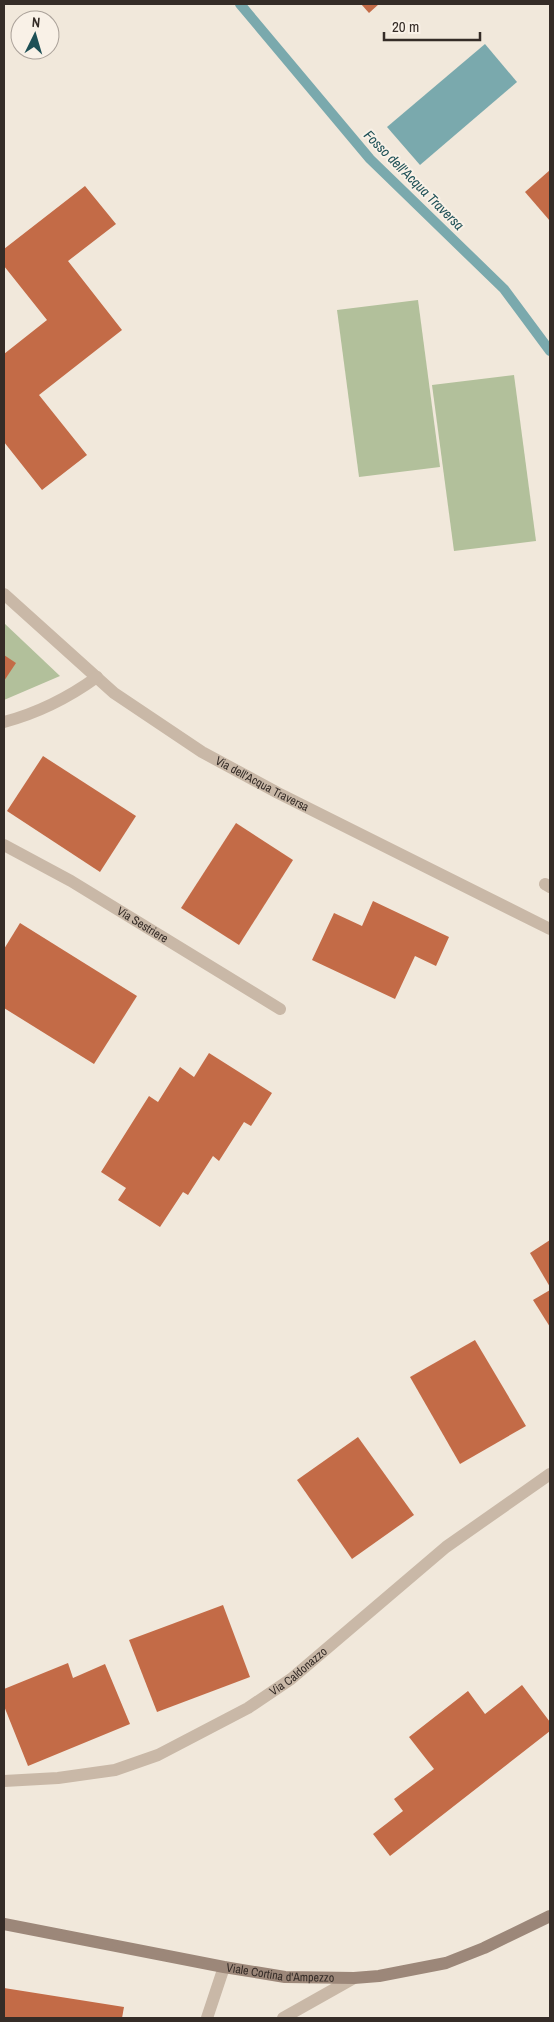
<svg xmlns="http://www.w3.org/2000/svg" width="554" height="2022" font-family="'Archivo Narrow',sans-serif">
	<rect width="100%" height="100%" fill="#f1e8db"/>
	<g fill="#b2c09b">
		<path d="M418 300 440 467 359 477 337 310Z"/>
		<path d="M514 375 536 541 454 551 432 385Z"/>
		<path d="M4 623 60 676 4 700Z"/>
	</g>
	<path fill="#7aa9ad" d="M485 44 517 82 420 165 387 127Z"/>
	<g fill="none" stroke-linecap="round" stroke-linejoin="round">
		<path stroke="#7aa9ad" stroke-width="10" d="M240 4 370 159 504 289 550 351"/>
	</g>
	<g fill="#c36b47">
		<path d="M361 4H379L369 13Z"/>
		<path d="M550 170V221L525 192Z"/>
		<path d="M85 186 116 224 68 261 122 330 39 395 87 455 42 490 4 442V354L47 320 4 266V249Z"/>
		<path d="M4 655 16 663 4 681Z"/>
		<path d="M43 756 136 816 100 872 7 811Z"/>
		<path d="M236 823 293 860 239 945 181 908Z"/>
		<path d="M373 901 449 937 436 966 415 956 395 999 312 960 334 913 362 926Z"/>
		<path d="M20 923 137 996 94 1064 4 1008V949Z"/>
		<path d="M209 1053 272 1093 251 1126 244 1122 219 1161 213 1156 188 1195 183 1192 160 1227 118 1200 126 1188 101 1172 149 1096 158 1102 180 1067 194 1077Z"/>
		<path d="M550 1240V1287L530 1253Z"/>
		<path d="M550 1290V1327L533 1300Z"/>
		<path d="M475 1340 526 1426 460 1464 410 1377Z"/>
		<path d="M358 1437 414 1515 352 1559 297 1480Z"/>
		<path d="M223 1605 250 1677 157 1712 129 1640Z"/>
		<path d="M68 1663 73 1678 105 1664 130 1724 28 1766 4 1706V1689Z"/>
		<path d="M522 1685 550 1722V1731L390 1856 373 1834 403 1811 394 1799 434 1769 409 1737 468 1691 485 1714Z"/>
		<path d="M4 1988 124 2007 122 2018H4Z"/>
	</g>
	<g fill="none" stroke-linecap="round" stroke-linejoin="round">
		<path stroke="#c9b8a7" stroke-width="12" d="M545 884 550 887"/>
		<g stroke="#c9b8a7" stroke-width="12">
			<path id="s1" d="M4 594 114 693 202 752 278 793 550 929"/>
			<path d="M4 722C38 713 68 698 97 677"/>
			<path id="s2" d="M4 845 71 881 280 1009"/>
			<path id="s3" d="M4 1781 58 1778 115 1770 158 1755 248 1708 291 1679 446 1547 550 1474"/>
			<path d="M207 2018 224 1967"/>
			<path d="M283 2018 354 1978"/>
		</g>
		<path stroke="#9c8779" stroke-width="12" id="s4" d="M4 1924 224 1967 285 1977 354 1978 379 1976 446 1963 484 1948 550 1916"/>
	</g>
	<g text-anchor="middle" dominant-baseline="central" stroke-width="4" stroke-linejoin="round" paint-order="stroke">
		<g font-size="12" fill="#352c27" stroke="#f9f1e7">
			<text stroke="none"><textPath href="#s1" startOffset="322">Via dell'Acqua Traversa</textPath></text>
			<text stroke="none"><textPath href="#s2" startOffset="160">Via Sestriere</textPath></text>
			<text stroke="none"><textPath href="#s3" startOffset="321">Via Caldonazzo</textPath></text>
			<text stroke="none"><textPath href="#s4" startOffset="281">Viale Cortina d'Ampezzo</textPath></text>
		</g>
		<g font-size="14" font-style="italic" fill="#1e5056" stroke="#f9f1e7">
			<text transform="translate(414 180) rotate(45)">Fosso dell'Acqua Traversa</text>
		</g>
	</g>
	<rect width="554" height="2022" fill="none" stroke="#352c27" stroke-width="10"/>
	<g transform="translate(35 35) rotate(5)"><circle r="24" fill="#f9f1e7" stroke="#aba29a"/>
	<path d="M0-4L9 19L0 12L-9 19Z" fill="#1e5056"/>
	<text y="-8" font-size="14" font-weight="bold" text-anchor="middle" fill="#352c27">N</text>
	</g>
	<path d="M384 32v8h96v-8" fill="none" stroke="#352c27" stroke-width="2.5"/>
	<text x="392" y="32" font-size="15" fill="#352c27" stroke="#f9f1e7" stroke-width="4" paint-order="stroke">20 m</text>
</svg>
